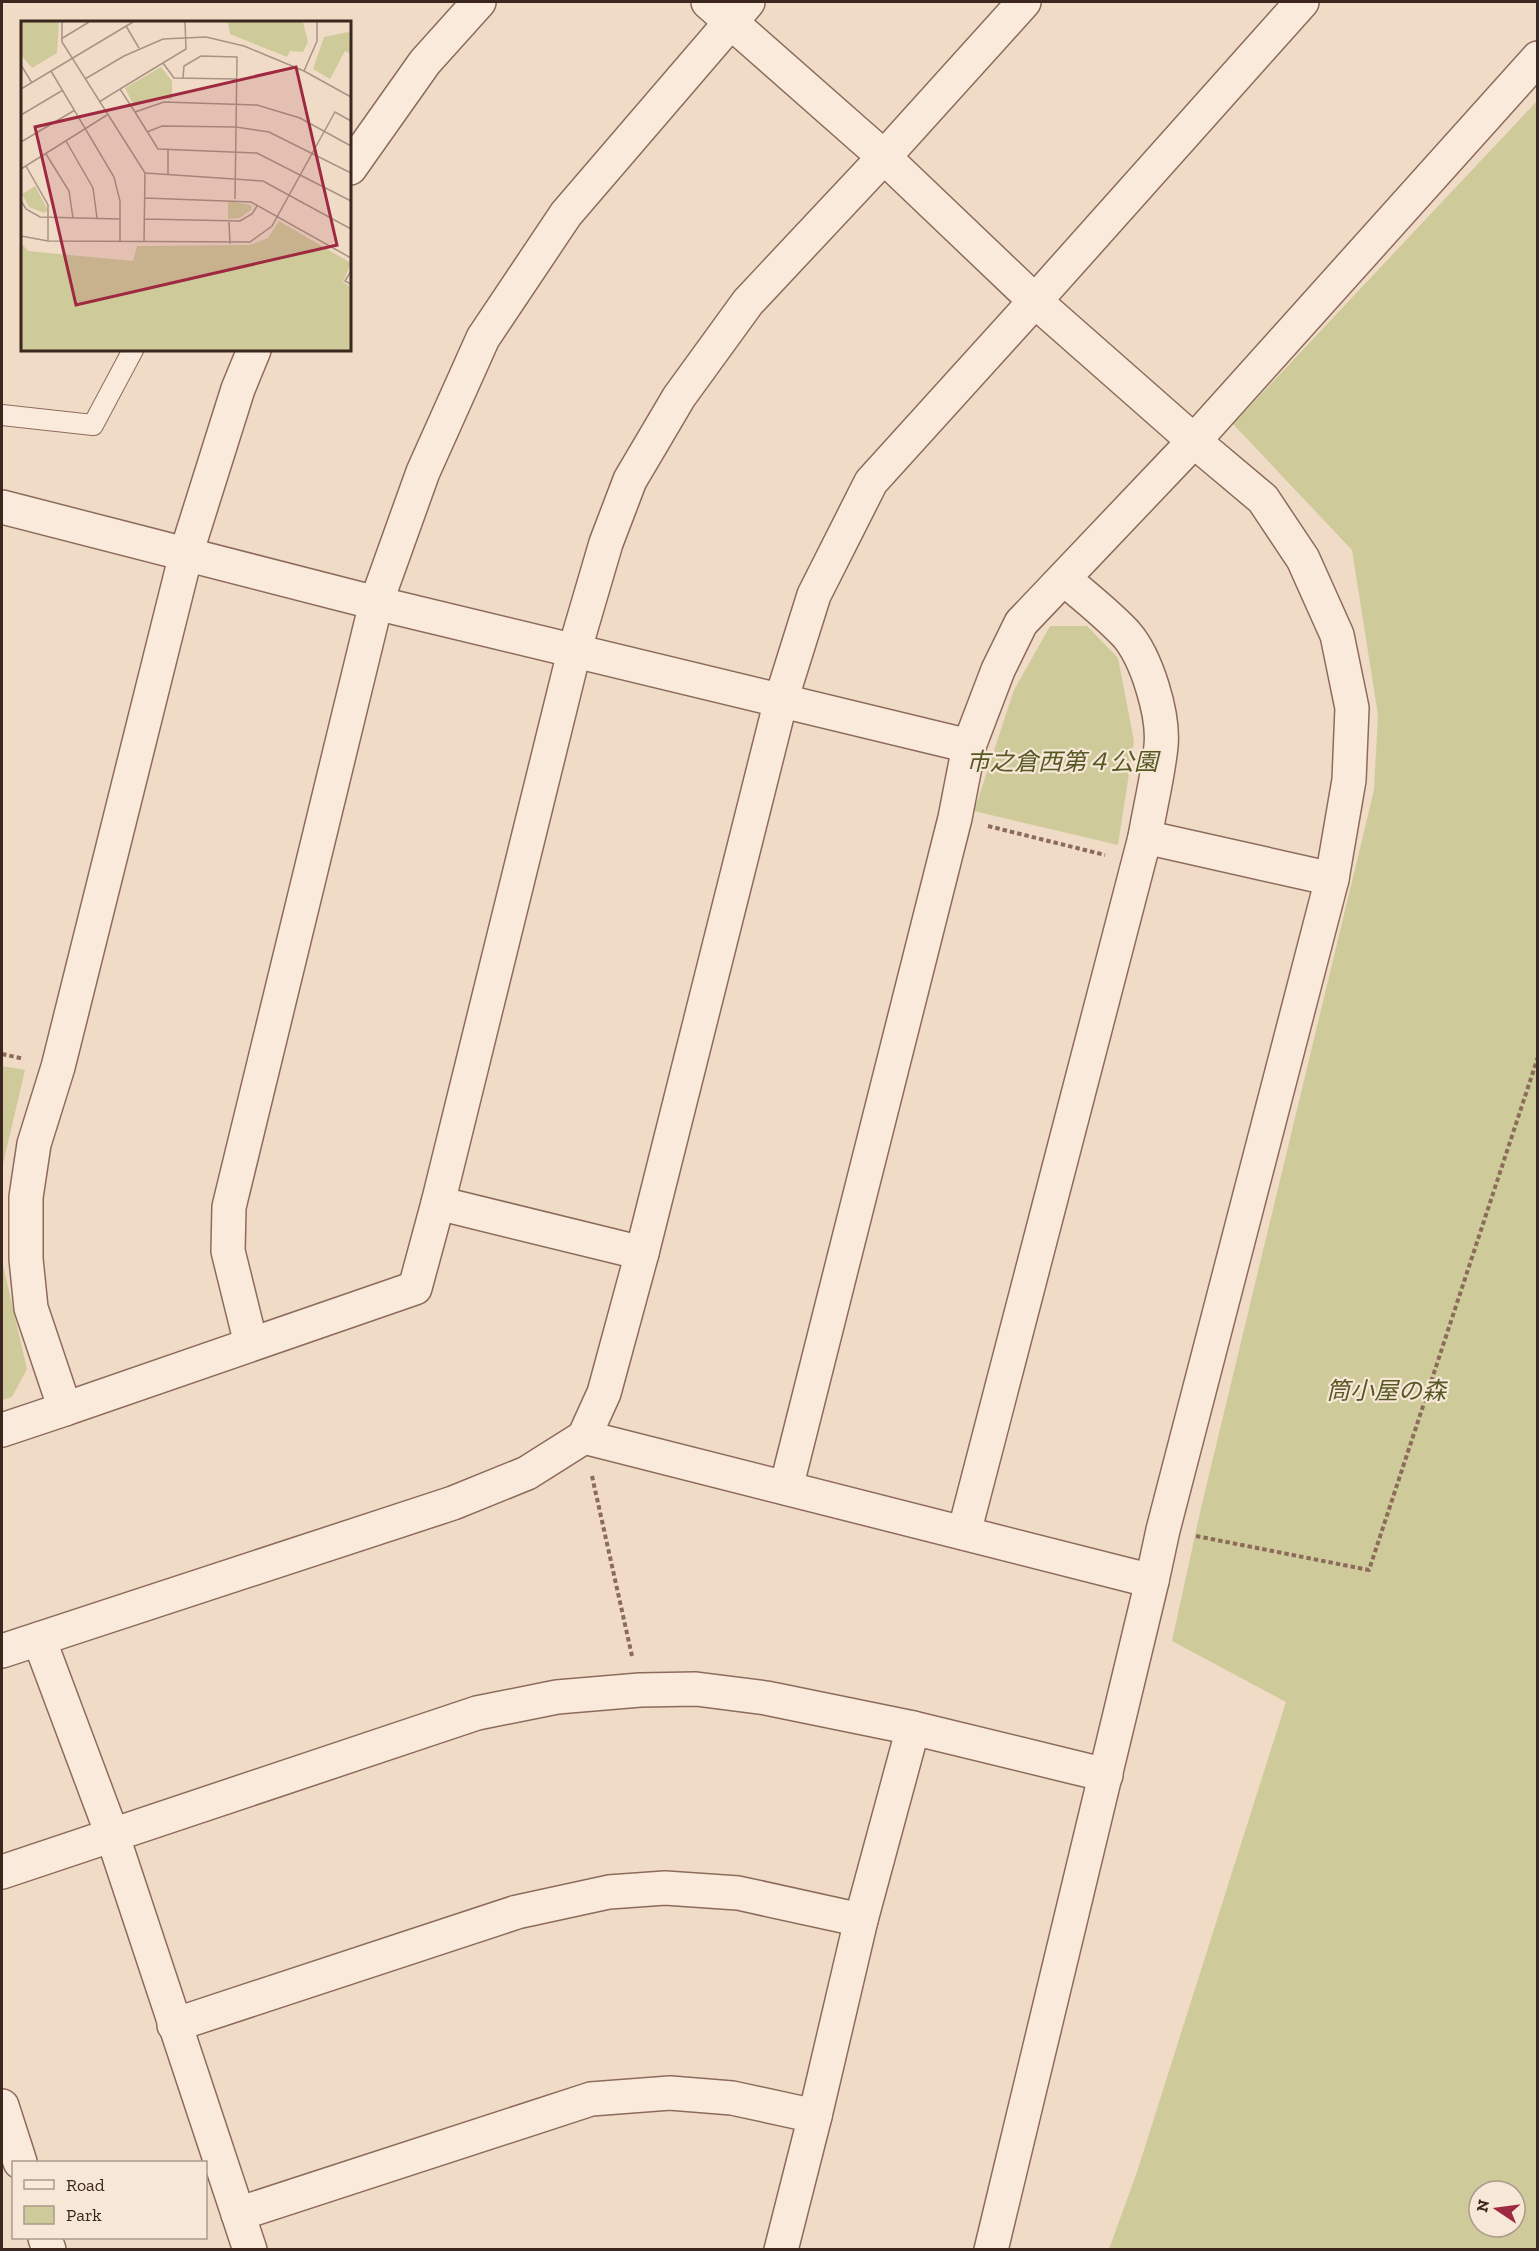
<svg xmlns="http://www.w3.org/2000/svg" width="1539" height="2251" font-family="'Zilla Slab','Noto Sans JP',serif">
	<rect width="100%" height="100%" fill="#f0dbc7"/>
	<g fill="#cfca9a" fill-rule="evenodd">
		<path d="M1537 101V2249H1109L1137 2172 1286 1702 1172 1641 1201 1508 1374 790 1378 715 1352 550 1233 424ZM1479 2191H1515V2227H1479Z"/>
		<path d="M1050 626H1087L1118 658 1134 741 1118 845 974 811 1014 690Z"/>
		<path d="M2 1066 25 1070 2 1168Z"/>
		<path d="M2 1261 27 1369 12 1397 2 1400Z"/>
	</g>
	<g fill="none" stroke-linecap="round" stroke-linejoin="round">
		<g stroke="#8d6b5b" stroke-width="22">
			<path id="lane" d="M2 415 93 425 133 350"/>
		</g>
		<g stroke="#8d6b5b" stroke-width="36">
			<g id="street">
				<path d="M708 2 884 157 1035 301 1194 441 1263 499 1303 559 1337 635 1352 708 1349 780 1332 879 1163 1530 1152 1581 991 2250"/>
				<path d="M350 168 425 62 479 2"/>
				<path d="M2 507 376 603 969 746"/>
				<path d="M1145 837 1332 879"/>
				<path d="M438 1203 642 1253"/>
				<path d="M251 1344 228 1251 229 1207 376 603 423 472 483 338 566 214 748 2"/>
				<path d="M65 1409 415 1288 438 1203 574 652 606 543 630 480 679 397 748 302 884 157 1024 2"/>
				<path d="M2 1430 65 1409 31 1308 26 1259V1197L34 1144 58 1067 186 554 238 389 254 350"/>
				<path d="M584 1437 1152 1581"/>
				<path d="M786 1488 955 818 969 746 998 670 1021 623 1194 441 1538 58"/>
				<path d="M964 1533 1145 837C1150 807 1158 776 1161 746 1164 715 1147 658 1126 634 1107 614 1086 597 1064 579"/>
				<path d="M39 1639 112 1834 250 2250"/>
				<path d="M2 1651 453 1503 527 1473 584 1437 604 1393 642 1253 781 700 814 595 871 482 1035 301 1302 2"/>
				<path d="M2 1872 477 1713 557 1697 640 1690 696 1689 766 1698 913 1728 1106 1775"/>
				<path d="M174 2025 517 1912 609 1892 665 1888 738 1893 861 1920"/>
				<path d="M2 2106 20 2162"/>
				<path d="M238 2214 591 2099 670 2093 732 2098 815 2116"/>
				<path d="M45 2238 49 2250"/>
				<path d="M781 2250 815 2116 861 1920 913 1728"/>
			</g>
		</g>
		<g stroke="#8d6b5b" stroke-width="4" stroke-dasharray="4.5 3" stroke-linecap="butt">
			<path d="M988 826 1105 855"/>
			<path d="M2 1054 24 1059"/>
			<path d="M592 1476 632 1656"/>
			<path d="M1196 1536 1369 1570 1538 1057"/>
		</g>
		<use href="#lane" stroke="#faeadb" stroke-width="20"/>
		<use href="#street" stroke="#faeadb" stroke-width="33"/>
	</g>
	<g text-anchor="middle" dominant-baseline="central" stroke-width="4.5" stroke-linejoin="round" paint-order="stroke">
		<g font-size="24" font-style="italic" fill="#575925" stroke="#f7e7d7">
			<text x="1062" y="761">市之倉西第４公園</text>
			<text x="1386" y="1390">筒小屋の森</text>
		</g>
	</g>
	<g transform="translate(21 21)">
		<rect width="330" height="330" fill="#f0dbc7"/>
		<path d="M0 1H38L36 32 11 47 0 34ZM207 1H282L287 21 282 31 269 30 266 36 209 13ZM327 11 330 13V33L324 30 309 58 292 48 303 16ZM140 46 151 60V78L134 77 113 85 104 67ZM14 165 27 189 23 192 8 186 1 173ZM207 180 230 184 231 188 219 197 207 198ZM258 200 330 242 322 261 330 266V329H0V222L7 230 112 240 116 225 229 224 247 217Z" fill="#cfca9a"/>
		<path fill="none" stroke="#a89384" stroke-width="1.5" d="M41 1V21L124 152 242 160 330 208M105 5 118 27M40 18 68 1M142 42 153 57 216 58M0 44 11 62M30 50 93 156 99 180V221M283 50 296 20V1M162 57 163 45 180 35 216 36 214 178M64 58 103 35 142 18 185 16 223 25 283 50 330 76M0 68 112 1M99 68 165 28 164 1M78 81 99 68 114 91 143 81 236 84 279 97 330 125M114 91 137 128 236 132 330 180M0 94 42 69M126 111 141 105 215 106 248 111 330 152M45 120 72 167 76 197M0 121 54 89M25 133 48 170 52 197M5 145 27 184V220M0 148 86 94M147 154V129M124 177 230 181 330 237M0 180 5 188 19 196 99 198M123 198 219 200 231 193 236 185M208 201 209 223M0 215 27 220 229 221 251 205 314 91 330 100M123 221 124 152M330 250 324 260 330 263"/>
		<path fill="#9e2941" fill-opacity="0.15" stroke="#9e2941" stroke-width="3" d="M275 46 316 224 55 284 14 106Z"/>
		<rect width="330" height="330" fill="none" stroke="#3c271f" stroke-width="3"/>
	</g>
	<rect width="1539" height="2251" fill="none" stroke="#3c271f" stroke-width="6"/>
	<rect x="12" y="2161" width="195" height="78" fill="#f7e7d7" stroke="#ac9a8d" stroke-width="1.5"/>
	<rect x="24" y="2180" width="30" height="9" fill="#faeadb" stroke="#ac9a8d" stroke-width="1.5"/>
	<text x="66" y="2191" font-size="18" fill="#3c271f">Road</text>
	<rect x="24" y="2206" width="30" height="18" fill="#cfca9a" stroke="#ac9a8d" stroke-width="1.5"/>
	<text x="66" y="2221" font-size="18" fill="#3c271f">Park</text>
	<g transform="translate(1497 2209) rotate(283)"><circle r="28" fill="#f7e7d7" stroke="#ac9a8d" stroke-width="1.5"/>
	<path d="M0-4.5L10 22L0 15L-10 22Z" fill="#9e2941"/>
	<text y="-9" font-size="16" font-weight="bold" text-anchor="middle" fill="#3c271f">N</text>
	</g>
</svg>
